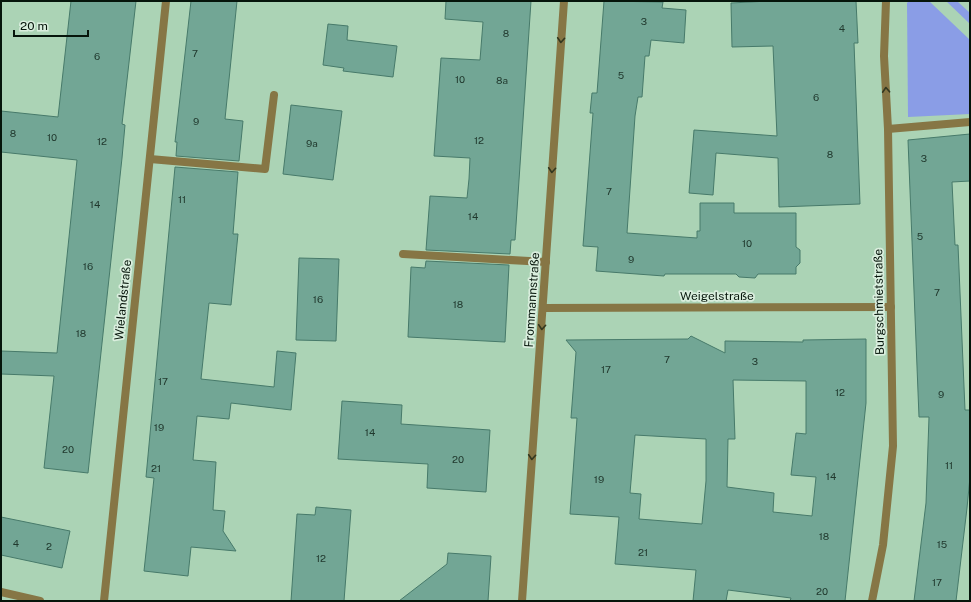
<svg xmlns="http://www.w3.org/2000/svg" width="971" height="602" font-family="'Public Sans',sans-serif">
	<rect width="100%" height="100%" fill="#abd3b5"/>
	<g fill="#8a9de6">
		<path d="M909 1H929L970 40V114L908 117 907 3Z"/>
		<path d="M946 1H957L970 13V24Z"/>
	</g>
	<g fill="#72a695" stroke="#477a6a" fill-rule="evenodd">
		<path d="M71 1H136L122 124 125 125 122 158 88 473 44 468 54 376 1 374V351L57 353 77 160 1 152V111L58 117Z"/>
		<path d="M191 1H237L225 119 243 121 239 161 176 156 177 142H175Z"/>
		<path d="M446 1H531L515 240H511L510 254 426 250 430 196 467 198 469 179 470 158 434 156 441 58 480 60 483 22 445 19Z"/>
		<path d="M604 1 663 2 662 8 686 10 684 43 651 40 649 56H645L642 97H638L635 116 627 233 697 238V231H700V203H734V213H796V247L800 250V263L796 267V274H758L755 278 739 277 736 274H665L664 276 596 271 598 247 583 246 593 113H590L592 93H597Z"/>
		<path d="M769 1H856L858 43H854L860 204 779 207 778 158 716 153 713 195 689 193 694 130 777 136 773 46 732 47 731 3Z"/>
		<path d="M328 24 348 26 347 40 397 46 393 77 343 71 344 68 323 65Z"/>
		<path d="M291 105 342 111 333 180 283 174Z"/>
		<path d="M970 134V181L952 182 955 245H958L965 410H970V477L967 508 956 601H914L926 503 929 417H919L908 140Z"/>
		<path d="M175 167 238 172 233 234H238L231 305 209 303 201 379 274 387 277 351 296 353 291 410 231 403 229 419 197 416 193 460 216 462 213 510 225 511 223 531 236 551 191 547 188 576 144 571 154 478 146 477Z"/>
		<path d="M299 258 339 259 336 341 296 340Z"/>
		<path d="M426 261 509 265 505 342 408 337 411 267 425 268Z"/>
		<path d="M691 336 725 353V341L803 342V340L866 339V403L845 601H790L791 598 728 590 726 601H693L696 570 615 564 619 517 570 514 577 418H571L576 352 566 340 688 339ZM733 380 806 381V434L796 433 791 475 816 477 812 516 773 512 774 493 727 487 728 439H735ZM635 435 706 439V481L702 524 639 519 641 494 630 493Z"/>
		<path d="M342 401 402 405 401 424 490 430 486 492 427 488 428 464 338 459Z"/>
		<path d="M316 507 351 510 344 601H291L297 514 315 515Z"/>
		<path d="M1 517 70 531 62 568 1 555Z"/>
		<path d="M448 553 491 556 488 601H399L447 564Z"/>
	</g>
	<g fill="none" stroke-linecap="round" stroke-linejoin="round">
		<g stroke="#867645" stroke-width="8">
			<path d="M888 129 970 122"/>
			<path d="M150 159 265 169 274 95"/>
			<path d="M403 254 546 262"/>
		</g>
		<g stroke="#867645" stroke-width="8">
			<path d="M543 308 891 307"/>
			<path d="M1 592 40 601"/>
			<path d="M104 601 166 1"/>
			<path d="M522 601 564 1"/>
			<path d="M872 601 883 545 893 446 888 129 884 56 886 1"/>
		</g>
	</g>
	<defs><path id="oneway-chevron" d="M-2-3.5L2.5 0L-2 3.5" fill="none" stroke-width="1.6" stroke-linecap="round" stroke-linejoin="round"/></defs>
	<g stroke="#33371f">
		<use href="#oneway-chevron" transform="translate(561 40) rotate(94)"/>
		<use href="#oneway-chevron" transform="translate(886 90) rotate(-93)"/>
		<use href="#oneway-chevron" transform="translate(552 170) rotate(94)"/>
		<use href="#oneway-chevron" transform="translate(542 327) rotate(94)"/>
		<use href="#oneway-chevron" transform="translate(532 457) rotate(94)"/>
	</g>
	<g text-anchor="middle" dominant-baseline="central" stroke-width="3.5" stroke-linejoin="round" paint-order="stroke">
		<g font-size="10" fill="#21392e">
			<text x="644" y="21">3</text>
			<text x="842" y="28">4</text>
			<text x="506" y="33">8</text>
			<text x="195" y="53">7</text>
			<text x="97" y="56">6</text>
			<text x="621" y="75">5</text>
			<text x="460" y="79">10</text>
			<text x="502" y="80">8a</text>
			<text x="816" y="97">6</text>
			<text x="196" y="121">9</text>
			<text x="13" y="133">8</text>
			<text x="52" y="137">10</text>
			<text x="479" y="140">12</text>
			<text x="102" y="141">12</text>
			<text x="312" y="143">9a</text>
			<text x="830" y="154">8</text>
			<text x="924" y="158">3</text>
			<text x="609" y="191">7</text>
			<text x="182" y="199">11</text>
			<text x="95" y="204">14</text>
			<text x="473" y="216">14</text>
			<text x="920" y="236">5</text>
			<text x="747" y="243">10</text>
			<text x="631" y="259">9</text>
			<text x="88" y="266">16</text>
			<text x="937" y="292">7</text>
			<text x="318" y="299">16</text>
			<text x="458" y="304">18</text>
			<text x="81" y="333">18</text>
			<text x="667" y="359">7</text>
			<text x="755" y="361">3</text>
			<text x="606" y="369">17</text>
			<text x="163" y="381">17</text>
			<text x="840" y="392">12</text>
			<text x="941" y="394">9</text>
			<text x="159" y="427">19</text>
			<text x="370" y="432">14</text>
			<text x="68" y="449">20</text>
			<text x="458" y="459">20</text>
			<text x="949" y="465">11</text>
			<text x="156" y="468">21</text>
			<text x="831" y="476">14</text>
			<text x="599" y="479">19</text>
			<text x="824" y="536">18</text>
			<text x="16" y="543">4</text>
			<text x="942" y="544">15</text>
			<text x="49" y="546">2</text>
			<text x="643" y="552">21</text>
			<text x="321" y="558">12</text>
			<text x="937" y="582">17</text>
			<text x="822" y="591">20</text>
		</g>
		<g font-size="12" fill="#06150b" stroke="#daeede">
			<text x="717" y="296">Weigelstraße</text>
			<text transform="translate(123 300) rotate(-84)">Wielandstraße</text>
			<text transform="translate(532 300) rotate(-86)">Frommannstraße</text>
			<text transform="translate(879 302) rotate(-91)">Burgschmietstraße</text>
		</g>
	</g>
	<rect width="971" height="602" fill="none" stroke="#06150b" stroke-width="4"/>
	<path d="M14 30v6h74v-6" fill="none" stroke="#06150b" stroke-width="2"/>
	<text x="20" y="30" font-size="12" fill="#06150b" stroke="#daeede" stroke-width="3" paint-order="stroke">20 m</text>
</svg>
